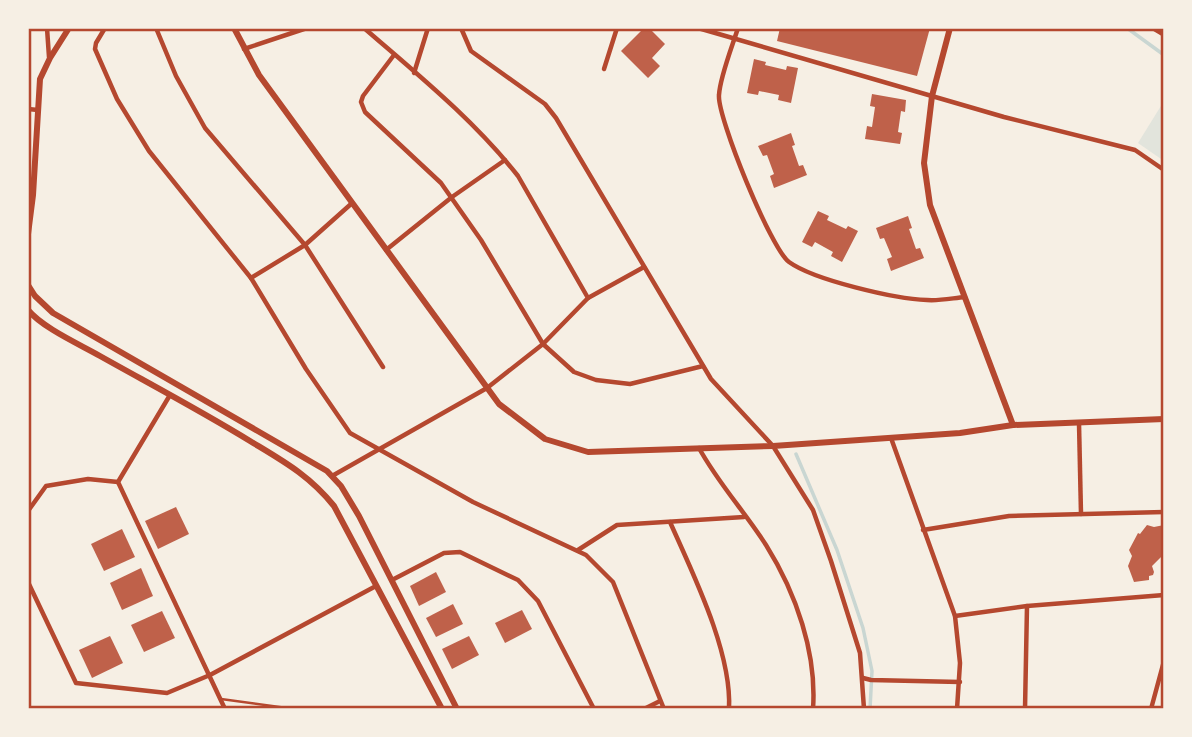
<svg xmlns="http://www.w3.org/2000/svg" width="1192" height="737" font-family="'Titillium Web',sans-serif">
	<rect width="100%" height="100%" fill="#f6efe4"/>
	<path fill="#e2e4dc" d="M1164 101V161L1138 143Z"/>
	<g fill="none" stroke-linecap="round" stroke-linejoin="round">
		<g stroke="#c9d6d2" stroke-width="3.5">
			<path d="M1127 28 1164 55"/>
			<path d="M796 454 837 550 863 628 872 671 870 709"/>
		</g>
	</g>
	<g fill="#bf614a">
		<path d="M644 28H649L665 44 652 58 660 66 648 78 621 51Z"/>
		<path d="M780 28H930L917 76 777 41Z"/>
		<path d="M754 59 766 62 765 65 786 70 787 66 798 68 791 103 778 100 779 95 759 91 758 95 747 93Z"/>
		<path d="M872 94 906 100 905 112 901 111 898 132 902 133 900 144 865 139 867 126 872 127 875 107 870 106Z"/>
		<path d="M791 133 795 145 792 146 799 166 803 165 807 175 774 188 770 176 774 174 767 155 763 156 758 146Z"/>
		<path d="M818 211 829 216 827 220 846 229 848 226 858 231 842 262 831 256 833 252 815 242 812 247 802 242Z"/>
		<path d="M908 216 912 228 909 229 916 249 920 248 924 258 891 271 887 259 892 257 884 238 880 239 876 228Z"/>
		<path d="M176 507 189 534 158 549 145 521Z"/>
		<path d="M1147 525 1154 527 1164 525V554L1152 566 1154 572 1153 575 1149 576V580L1134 582 1128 566 1132 556 1129 550 1138 533 1140 534Z"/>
		<path d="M122 529 135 557 104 571 91 544Z"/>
		<path d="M141 568 153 596 122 610 110 583Z"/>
		<path d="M436 572 446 592 419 606 410 586Z"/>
		<path d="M453 604 463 624 436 637 426 618Z"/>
		<path d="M522 610 532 629 505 643 495 623Z"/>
		<path d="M162 611 175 638 144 652 131 625Z"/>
		<path d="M110 636 123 663 92 678 79 650Z"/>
		<path d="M469 636 479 655 452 669 442 649Z"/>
	</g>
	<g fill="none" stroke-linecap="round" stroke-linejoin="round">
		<path stroke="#b5482f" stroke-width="2.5" d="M221 699 294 709"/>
		<g stroke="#b5482f" stroke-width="4.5">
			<path d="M47 28 49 57"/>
			<path d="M105 28 96 43 95 49 117 99 149 151 251 278 306 369 350 433 473 502 586 555 613 582 664 709"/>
			<path d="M156 28 176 76 205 128 305 245 383 367"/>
			<path d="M364 28C417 74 474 120 518 176L588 298"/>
			<path d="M461 28 471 51 545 104 556 118 711 379 773 446 813 510 831 561 860 653 864 709"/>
			<path d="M698 28 1004 117 1135 150 1164 170"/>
			<path d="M738 28C732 47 720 77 719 95 717 117 771 249 789 262 814 280 895 299 927 300 940 301 953 298 965 297"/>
			<path d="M244 49 307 28"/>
			<path d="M394 55 363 96 361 102 365 112 441 183 481 240 543 344 574 372 596 380 630 384 703 366"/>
			<path d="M604 69 617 28"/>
			<path d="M414 73 428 28"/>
			<path d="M28 109 38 110"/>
			<path d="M386 250 452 197 505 160"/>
			<path d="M251 278 305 245 351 204"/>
			<path d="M170 395 118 482 225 709"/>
			<path d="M1079 423 1081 514"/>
			<path d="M891 438 955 616 960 663 957 709"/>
			<path d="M699 448C718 483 745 512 766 545 796 593 817 653 813 709"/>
			<path d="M332 476 487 388 543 344 588 298 644 267"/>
			<path d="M28 511 46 486 88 479 118 482"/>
			<path d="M670 522C693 574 732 652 729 709"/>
			<path d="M923 530 1009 516 1164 512"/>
			<path d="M578 550 617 525 744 517"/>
			<path d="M392 580 444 553 460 552 518 580 538 601 594 709"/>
			<path d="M28 582 76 683 167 693 210 675 376 586"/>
			<path d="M955 616 1027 606 1164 595"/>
			<path d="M863 678 871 680 960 682"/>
			<path d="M644 709 660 701"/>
			<path d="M1025 709 1027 606"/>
			<path d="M1151 709 1164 661"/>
		</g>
		<g stroke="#b5482f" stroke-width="6">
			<path d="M234 28 259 75 499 404 545 439 588 452 773 446 960 433 1013 425 1164 419"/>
			<path d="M950 28 932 96 924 163 930 205 1013 425"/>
			<path d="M1154 28 1164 34"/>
			<path d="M28 234 33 195 40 79 50 58 69 28"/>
			<path d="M28 285 35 296 53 313 327 471 341 486 359 516 457 709"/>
			<path d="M28 310C43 328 79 344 100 356 150 384 201 411 250 441 283 461 309 475 334 506L442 709"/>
		</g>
	</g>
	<rect width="1192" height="737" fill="none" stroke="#f6efe4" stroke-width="60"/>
	<rect x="30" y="30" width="1132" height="677" fill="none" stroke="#b5482f" stroke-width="2.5"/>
</svg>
